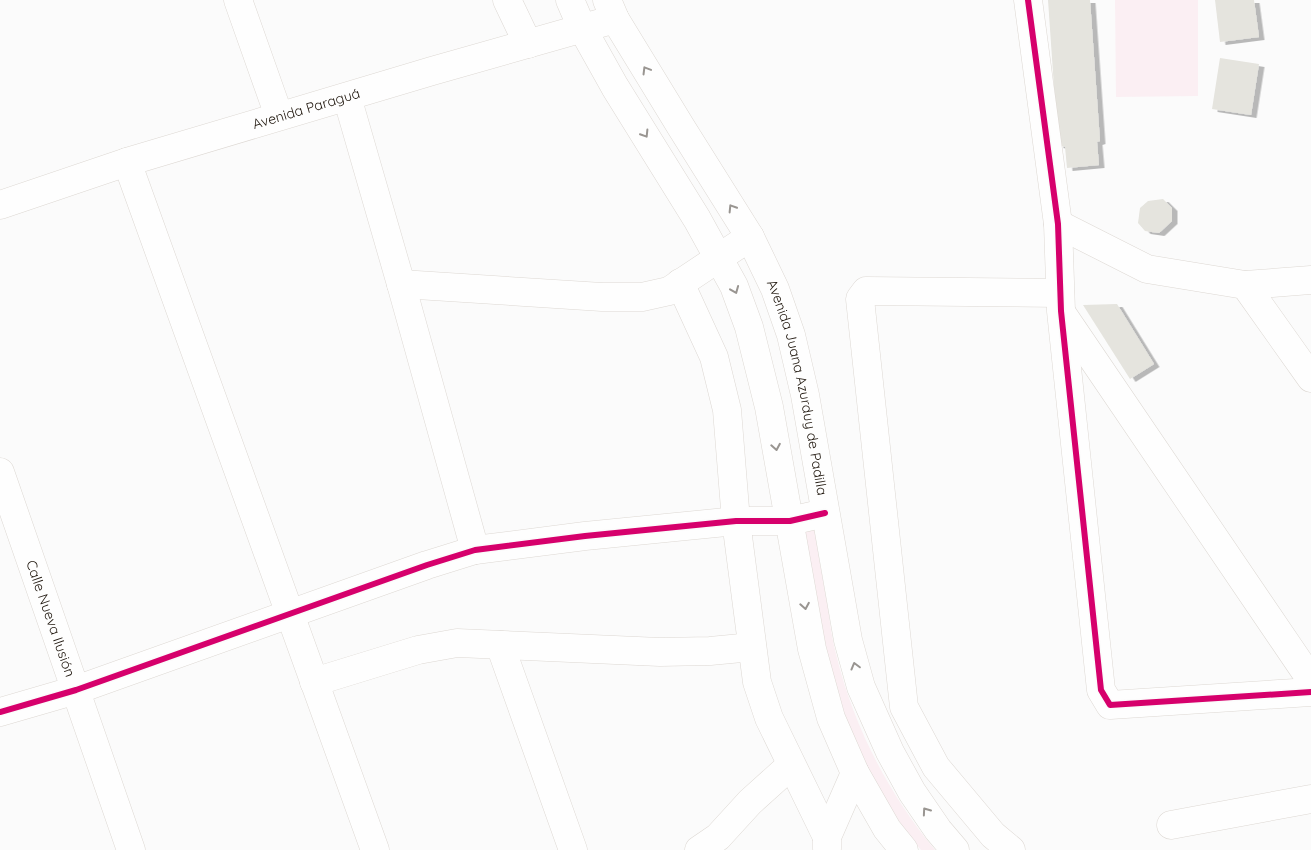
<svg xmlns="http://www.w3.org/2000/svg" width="1311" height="850" font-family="Quicksand,sans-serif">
	<defs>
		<filter id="shadow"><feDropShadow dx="5.5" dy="3" stdDeviation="0" flood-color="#0004"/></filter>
	</defs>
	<rect width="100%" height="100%" fill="#fbfbfb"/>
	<g fill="#fbeff3">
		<path d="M1115 0H1198V96L1116 97Z"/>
		<path d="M814 525C818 553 823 581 828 608 830 624 832 639 836 654 853 725 888 793 935 850H921L907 833 874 783 852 738 835 686 822 639 803 528Z"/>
	</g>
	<g fill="#e5e4de" filter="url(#shadow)">
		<path d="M1048 0H1090L1100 141 1097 142 1099 165 1067 168 1065 147 1058 145Z"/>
		<path d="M1215 0H1254L1259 37 1220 42Z"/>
		<path d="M1220 58 1259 64 1251 115 1212 109Z"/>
		<path d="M1163 199 1172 208V221L1159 233 1145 231 1138 223 1140 208 1148 201Z"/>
		<path d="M1117 304 1154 364 1130 379 1083 305Z"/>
	</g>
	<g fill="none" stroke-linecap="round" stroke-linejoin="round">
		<g stroke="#ddd8d3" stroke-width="29">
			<g id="minor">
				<path d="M238 0 279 116"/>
				<path d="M507 0 528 44"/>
				<path d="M1028 0 1058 224 1061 311 1101 690 1110 705 1311 692"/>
				<path d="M347 97 401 284 475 550"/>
				<path d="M127 162 375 850"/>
				<path id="s1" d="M0 205 127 162 432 71 615 19"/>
				<path d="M1058 224 1147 269 1245 285 1311 280"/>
				<path d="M680 283 714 357 727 410 736 521 757 682 769 718 827 837"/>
				<path d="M401 284 602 297H642L669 291 750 237"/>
				<path d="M1245 285 1311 378"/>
				<path d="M1063 315 1311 680"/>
				<path id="s2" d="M0 472 131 850"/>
				<path d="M500 645 573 850"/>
				<path d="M314 682 418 650 457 643 660 652 710 651 752 647"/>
				<path d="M0 712 76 690 427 565 475 550 585 536 736 521H790L825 513"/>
				<path d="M1171 825 1311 799"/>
				<path d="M827 848V837L855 773"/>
				<path d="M699 850 718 837 750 802 791 765"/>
				<path d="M1011 850 993 835 936 767 904 707 860 299 866 291 1060 293"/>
			</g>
		</g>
		<g stroke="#ddd8d3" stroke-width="29">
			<g id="highway">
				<path d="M570 0 582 28 615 87 697 219 734 286 749 327 769 407 812 649 831 718 855 773 887 829 904 850"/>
				<path id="s3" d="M607 0 615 19 681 127 750 237 775 289 791 335 805 395 848 640 861 687 890 752 912 792 938 830 955 850"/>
			</g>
		</g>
		<use href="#minor" stroke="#fefefe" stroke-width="28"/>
		<use href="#highway" stroke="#fefefe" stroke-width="28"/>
		<g stroke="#fbfbfb" stroke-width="9">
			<g id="cycleway">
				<path d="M1028 0 1058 224 1061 311 1101 690 1110 705 1311 692"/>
				<path d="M0 712 76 690 427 565 475 550 585 536 736 521H790L825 513"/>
			</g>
		</g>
		<use href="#cycleway" stroke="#d6006c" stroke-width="6"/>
	</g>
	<defs><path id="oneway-chevron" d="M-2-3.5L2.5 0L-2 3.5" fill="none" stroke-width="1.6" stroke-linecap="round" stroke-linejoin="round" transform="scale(1.25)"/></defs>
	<g stroke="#999591">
		<use href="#oneway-chevron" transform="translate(646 70) rotate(-121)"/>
		<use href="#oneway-chevron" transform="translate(645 134) rotate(58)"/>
		<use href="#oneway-chevron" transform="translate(732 208) rotate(-122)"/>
		<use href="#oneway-chevron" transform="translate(735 290) rotate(68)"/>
		<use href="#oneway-chevron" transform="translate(776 447) rotate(80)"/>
		<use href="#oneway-chevron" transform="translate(805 606) rotate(80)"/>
		<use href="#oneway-chevron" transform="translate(855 666) rotate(-105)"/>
		<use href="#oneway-chevron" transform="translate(926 811) rotate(-125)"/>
	</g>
	<g text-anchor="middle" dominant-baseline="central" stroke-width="4.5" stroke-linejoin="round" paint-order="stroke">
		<g font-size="14" fill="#1e150c" stroke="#fbfbfb">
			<text stroke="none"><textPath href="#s1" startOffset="321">Avenida Paraguá</textPath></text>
			<text stroke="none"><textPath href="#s3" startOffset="436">Avenida Juana Azurduy de Padilla</textPath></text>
			<text stroke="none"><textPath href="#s2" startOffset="155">Calle Nueva Ilusión</textPath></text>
		</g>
	</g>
</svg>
